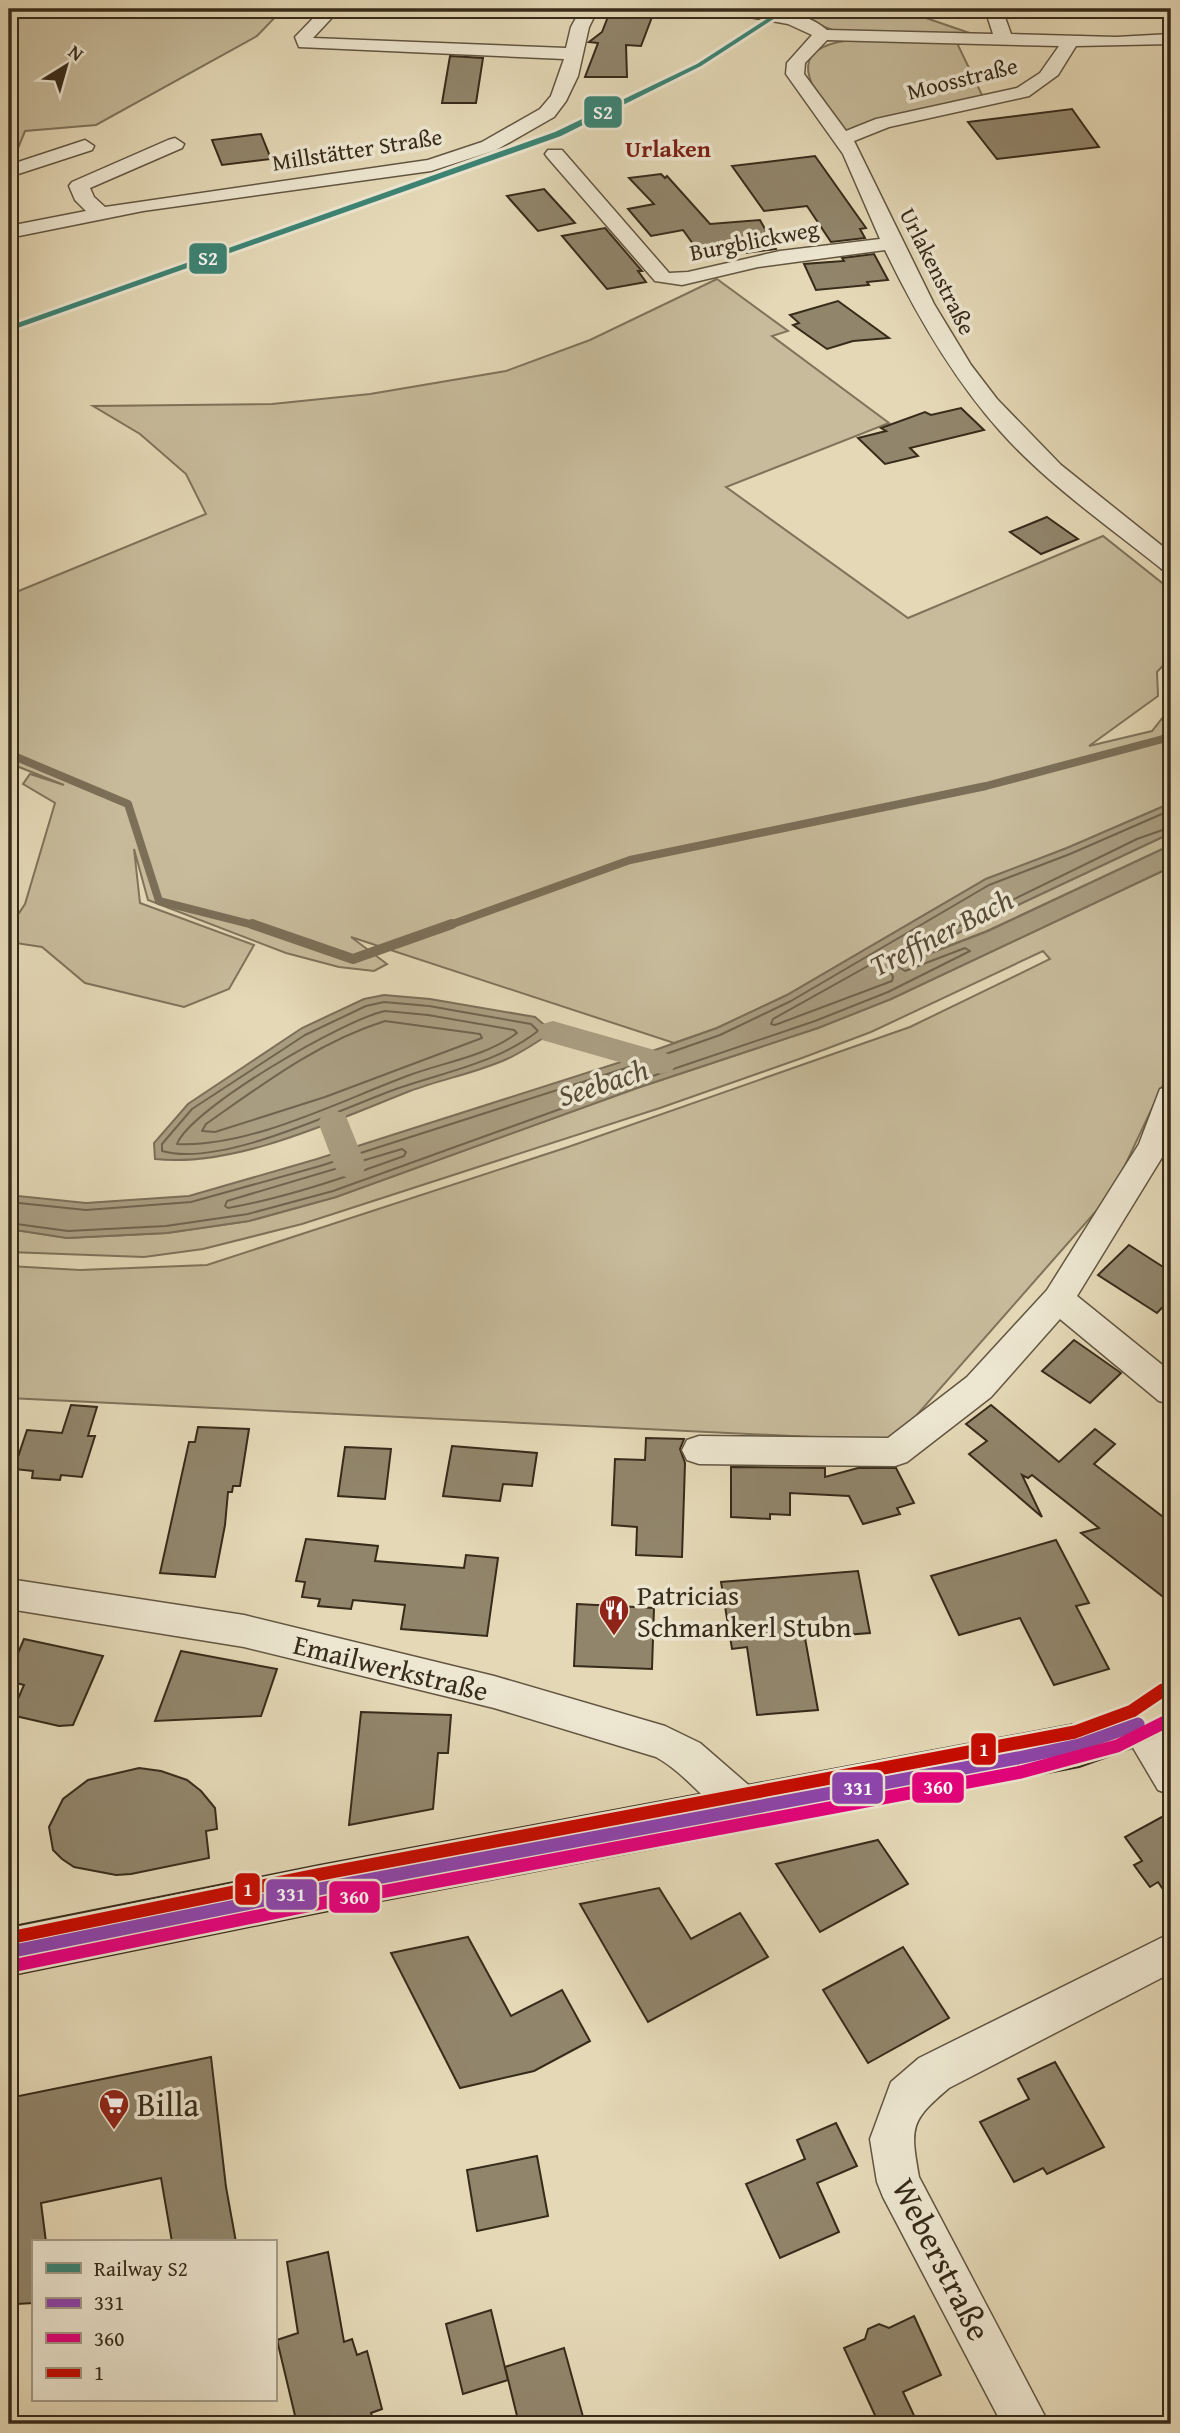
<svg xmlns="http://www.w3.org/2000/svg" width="1180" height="2433" font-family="'Gentium Book Plus',serif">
	<rect width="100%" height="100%" fill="#e4d8b6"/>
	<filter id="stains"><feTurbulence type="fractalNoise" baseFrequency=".00286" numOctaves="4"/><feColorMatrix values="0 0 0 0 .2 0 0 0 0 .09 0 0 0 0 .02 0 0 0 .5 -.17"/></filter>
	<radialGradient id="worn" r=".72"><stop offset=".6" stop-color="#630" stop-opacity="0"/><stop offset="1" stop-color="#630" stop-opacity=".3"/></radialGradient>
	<g fill="#c7bb9b" stroke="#7f735a" stroke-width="2">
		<path d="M9 9H283L257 36 96 125 25 131 14 158 9 159Z"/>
		<path d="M803 9H900L984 38 836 31 793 16Z"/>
		<path d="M861 39 956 41 983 97 842 135C814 89 774 45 861 39Z"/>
		<path d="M717 279 788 331 772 336 889 423 726 487 908 618 1103 536 1171 590V657L1157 672 1158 696 1089 746 1152 731 1171 707V803L1067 848 986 879 787 995 717 1028 674 1043 351 937 387 964 374 971 339 967 286 953 148 900 134 849 140 903 254 945 229 989 184 1007 85 983 42 947 9 942V928L25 904 55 803 23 784 30 774 64 785 9 763V595L206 514 186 474 140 434 93 406 272 404 370 394 506 371 590 340Z"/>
		<path d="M1171 833V845L987 931 889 969 937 943Z"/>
		<path d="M1171 867V1068L1112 1193 894 1441 9 1398V1266L80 1270 207 1265 568 1147 910 1027 1050 959 1043 951 871 1032 802 1058 660 1108 302 1224 203 1249 144 1257 9 1252V1229L67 1238 167 1233 249 1221 336 1197 637 1088 818 1028 891 999Z"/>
	</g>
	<g fill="#a99d81" stroke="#7b6f58" stroke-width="2">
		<path d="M1171 803V833L937 943 890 969 988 931 1171 845V867L891 999 818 1028 637 1088 336 1197 249 1221 167 1233 67 1238 9 1229V1195L86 1203 189 1196 317 1159 624 1061 717 1028 787 995 986 879 1067 848Z"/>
		<path d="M384 995 430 999 535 1017 553 1032C538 1041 523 1052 507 1059 476 1073 442 1079 410 1091 336 1120 235 1168 155 1159L154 1143 188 1104 302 1028 364 999Z"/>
	</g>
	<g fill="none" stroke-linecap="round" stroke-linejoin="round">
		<g stroke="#70644e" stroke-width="2">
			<path d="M884 957 893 977 892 981 775 1025 771 1024 773 1019Z"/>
			<path d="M384 1002 429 1006 531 1024 538 1031C497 1063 444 1072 396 1089 338 1110 221 1168 162 1151V1144L192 1109 305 1035 366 1006Z"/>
			<path d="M385 1011 428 1015 514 1030 517 1033C485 1057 444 1062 407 1076 340 1101 249 1148 177 1144 191 1108 345 1019 385 1011Z"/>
			<path d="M385 1021 480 1034 482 1038 325 1097 215 1132 202 1131 206 1124C263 1084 318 1042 385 1021Z"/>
			<path d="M402 1149 406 1152 404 1156C346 1177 289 1197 228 1208L225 1206 227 1201Z"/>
			<path d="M9 1202 86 1210 191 1202 320 1166 626 1068 720 1035 791 1001 989 885 1070 854 1171 810"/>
			<path d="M9 1223 68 1231 166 1226 248 1214 333 1191 635 1082 815 1021 888 992 970 951 965 948 905 971 896 965 900 955 1137 839 1171 827"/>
		</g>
		<g stroke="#7b6f58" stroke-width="8">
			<path d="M9 754 128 804 159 901 257 926"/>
			<path d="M447 926 630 860 986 786 1163 739 1171 731"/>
		</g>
		<path stroke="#7b6f58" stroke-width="10" d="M252 924 353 959 452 924"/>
		<g fill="#a99d81" fill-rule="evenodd">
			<path d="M553 1021 672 1055 677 1063 672 1071 661 1074 542 1040 538 1032 542 1024Z"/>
			<path d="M334 1110 345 1114 366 1166 362 1175 350 1178 338 1175 318 1122 323 1114Z"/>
		</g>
	</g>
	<g fill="#91856b" stroke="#372b1a" stroke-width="2">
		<path d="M611 9H624V15L632 9H655L641 46 626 45 627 77H585L598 43 589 42 602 32Z"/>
		<path d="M450 56 483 58 476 103H442Z"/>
		<path d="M1072 109 1099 147 997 159 968 122Z"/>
		<path d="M261 134 271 159 222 165 212 140Z"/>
		<path d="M815 156 866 228 860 229 865 238 831 242 807 206 764 211 732 166Z"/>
		<path d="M661 174 665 178 667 176 710 224 760 220 776 249 714 257 710 253 701 255 683 230 651 236 628 209 654 204 629 178Z"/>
		<path d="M544 189 575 223 538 231 507 196Z"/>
		<path d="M605 228 642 271H638L646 282 607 289 562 236Z"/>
		<path d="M874 254 888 280 867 282 869 285 816 290 804 264 844 261 842 258Z"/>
		<path d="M838 301 889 338 853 341 827 349 793 325 799 323 790 315Z"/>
		<path d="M961 408 984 430 910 448 918 456 885 464 858 438 886 431 881 428 925 412 931 415Z"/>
		<path d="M1047 517 1078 539 1041 554 1010 532Z"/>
		<path d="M1129 1245 1171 1272V1298L1157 1313 1098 1275Z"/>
		<path d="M1074 1340 1121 1373 1090 1403 1042 1371Z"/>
		<path d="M71 1405 97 1407 88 1436H95L82 1477 61 1475 60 1480 32 1478 33 1471 14 1469 27 1430 62 1433Z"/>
		<path d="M991 1405 1059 1462 1095 1429 1115 1444 1094 1464 1171 1523V1603L1081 1533 1099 1528 1032 1475 1028 1478 1022 1475 1042 1517 969 1454 987 1441 966 1424Z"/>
		<path d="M198 1427 249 1429 240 1486H233L232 1492H228L225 1525 215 1577 160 1573 189 1442H195Z"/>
		<path d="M646 1438 684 1439 680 1449 685 1463 682 1557 636 1555 637 1527 612 1525 615 1459 645 1460Z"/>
		<path d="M452 1446 537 1453 532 1486 503 1484 500 1501 443 1496Z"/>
		<path d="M345 1447 391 1449 385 1499 338 1496Z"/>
		<path d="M731 1467 825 1468V1477L858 1468H896L914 1503 897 1508 900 1514 863 1524 849 1496 790 1493V1515L770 1514V1519L731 1517Z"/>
		<path d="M306 1539 378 1546 375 1561 464 1568 466 1555 498 1558 487 1636 401 1629 405 1605 353 1600 351 1609 318 1606 320 1599 302 1597 305 1582 296 1581Z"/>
		<path d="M1056 1540 1089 1603 1076 1606 1109 1669 1054 1685 1020 1618 959 1635 931 1576Z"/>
		<path d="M858 1571 870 1633 805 1638 818 1710 757 1715 747 1647 732 1649 721 1582Z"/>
		<path d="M577 1604 654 1608 652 1669 574 1666Z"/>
		<path d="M24 1639 103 1656 73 1725 59 1726 11 1715 24 1685 9 1681V1674Z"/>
		<path d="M181 1651 277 1669 261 1716 155 1721Z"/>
		<path d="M361 1712 451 1715 448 1753H438L433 1809 349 1825Z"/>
		<path d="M139 1768 161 1771 187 1780 201 1791 215 1808 217 1829 206 1831 209 1858 131 1874 116 1875 74 1867 62 1859 53 1850 49 1827 63 1799 88 1780Z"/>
		<path d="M1171 1812V1901L1158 1882 1150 1887 1134 1865 1142 1861 1125 1837Z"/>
		<path d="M878 1840 908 1884 820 1932 776 1864Z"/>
		<path d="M659 1888 691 1939 740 1913 768 1957 648 2022 580 1904Z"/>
		<path d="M468 1937 511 2016 562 1990 590 2041 534 2071 460 2088 391 1953Z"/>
		<path d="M903 1947 949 2018 868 2063 823 1990Z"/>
		<path d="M211 2057 226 2187 236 2242H172L161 2178 41 2203 46 2242H33V2303L17 2304 9 2241V2098Z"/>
		<path d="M1055 2062 1104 2147 1047 2174 1043 2168 1014 2182 980 2122 1029 2099 1018 2079Z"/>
		<path d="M836 2123 857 2166 817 2183 839 2232 780 2258 746 2184 805 2159 797 2140Z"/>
		<path d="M537 2156 548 2216 477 2231 467 2170Z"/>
		<path d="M328 2252 344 2342 352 2339 357 2355 367 2351 382 2409 371 2413 374 2424H297L277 2340 298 2333 287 2262Z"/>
		<path d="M491 2310 508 2380 463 2394 446 2324Z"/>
		<path d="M914 2316 941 2375 903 2392 918 2424H879L844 2348 865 2339 868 2329 879 2324 889 2328Z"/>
		<path d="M564 2348 585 2424H519L505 2367Z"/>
	</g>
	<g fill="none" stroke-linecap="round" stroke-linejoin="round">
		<g stroke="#625641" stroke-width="3">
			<g id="minor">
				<path d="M322 9H340L313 38 566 48 571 27 581 9H598L589 27 578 76 566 101 554 117 496 150 431 171 143 211 9 238V226L86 211 75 200 69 186 72 182 168 140 175 138 184 144 182 148 90 188 94 197 105 207 428 160 482 142 540 109 551 96 564 59 299 47 295 37Z"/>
				<path d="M726 9C757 9 801 7 827 30L993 34 985 9H1002L1011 34 1116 37 1171 34V44L1076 46 1058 75 1029 96 889 127 854 141 934 304 971 365 997 399 1061 465 1171 553V572L1163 570C1107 525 1047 484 1000 431 952 377 916 314 885 250L758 267 682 285 655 281 548 158 545 154 548 150H562L669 273 688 272 780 251 880 239 843 154 786 74 787 63 812 35 788 24 728 13ZM827 40 1059 46 1040 73 1017 88 876 119 846 131 804 74 805 63Z"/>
				<path d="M85 140 94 146 92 150 9 177V165Z"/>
				<path d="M1171 1086 1169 1146 1077 1296 1171 1372V1404L1159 1401 1060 1319 991 1397 907 1462 895 1466 699 1464 687 1460 682 1450 687 1440 699 1436 888 1438 967 1377 1047 1290 1139 1144 1160 1089Z"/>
				<path d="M9 1579 244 1615 494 1676 665 1726 700 1743 760 1795 765 1808 760 1821 746 1826C711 1812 689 1775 656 1757L494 1708 244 1647 9 1609Z"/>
				<path d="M1138 1707C1175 1721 1172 1763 1171 1795L1158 1790 1119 1724 1125 1712Z"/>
				<path d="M1171 1933V1973L949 2088C910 2121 910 2127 919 2177L1049 2424H1002L883 2197 877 2182 870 2139 891 2082 919 2058Z"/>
			</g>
		</g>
		<g stroke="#372b1a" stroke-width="4">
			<path id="major" d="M1171 1682V1727L1154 1739 1079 1766 319 1912 9 1975V1928L319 1866 1079 1724 1123 1709 1155 1688Z"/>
		</g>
		<use href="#minor" fill="#ede6d0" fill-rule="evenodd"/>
		<use href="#major" fill="#e4d8b6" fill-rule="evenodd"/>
		<g stroke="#ede6d0" stroke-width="18">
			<path id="bus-1" d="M9 1952 319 1889 1018 1758 1079 1745 1138 1724"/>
		</g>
		<g stroke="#ede6d0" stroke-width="18">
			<path id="bus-2" d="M12 1966 322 1903 1021 1772 1117 1746 1171 1719"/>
		</g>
		<g stroke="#ede6d0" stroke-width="18">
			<path id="bus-3" d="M9 1938 316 1875 1075 1732 1132 1711 1163 1690"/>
		</g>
		<use href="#bus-1" stroke="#8e44ad" stroke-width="13"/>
		<use href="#bus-2" stroke="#e5007d" stroke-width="13"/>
		<use href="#bus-3" stroke="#c70a00" stroke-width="13"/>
		<g stroke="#ede6d0" stroke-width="6">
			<path id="rail-1" d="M782 9H789L701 66 561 136 9 331V326L555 132 697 64Z"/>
		</g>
		<use href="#rail-1" fill="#3c8475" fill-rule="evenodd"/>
	</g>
	<defs>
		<g id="restaurant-pin" transform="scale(1.575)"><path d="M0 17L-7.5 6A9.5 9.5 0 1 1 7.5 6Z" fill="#8f2418" stroke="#ede6d0"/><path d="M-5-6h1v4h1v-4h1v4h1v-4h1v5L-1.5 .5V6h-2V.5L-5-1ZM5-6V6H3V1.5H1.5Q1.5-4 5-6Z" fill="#fff"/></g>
		<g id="supermarket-pin" transform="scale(1.575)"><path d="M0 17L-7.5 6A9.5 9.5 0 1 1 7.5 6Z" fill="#8f2418" stroke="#ede6d0"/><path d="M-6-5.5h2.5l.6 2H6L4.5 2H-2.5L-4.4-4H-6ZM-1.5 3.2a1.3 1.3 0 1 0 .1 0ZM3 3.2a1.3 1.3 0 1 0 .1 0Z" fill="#fff"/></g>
	</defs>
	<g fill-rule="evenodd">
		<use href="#restaurant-pin" x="614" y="1610"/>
		<use href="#supermarket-pin" x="114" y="2104"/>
	</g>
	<g text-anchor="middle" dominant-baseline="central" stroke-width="7" stroke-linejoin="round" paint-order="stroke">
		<g font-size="23" fill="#372b1a" stroke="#ede6d0">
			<text transform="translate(962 78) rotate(-14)">Moosstraße</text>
			<text transform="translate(357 149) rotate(-9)">Millstätter Straße</text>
			<text transform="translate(754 240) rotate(-11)">Burgblickweg</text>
			<text transform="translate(938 271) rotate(63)">Urlakenstraße</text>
		</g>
		<g font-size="24" font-weight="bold" fill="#7a1f14" stroke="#ede6d0">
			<text x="668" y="148">Urlaken</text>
		</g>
		<g font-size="28" fill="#372b1a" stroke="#ede6d0" text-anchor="start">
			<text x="637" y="1594">Patricias<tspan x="637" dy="32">Schmankerl Stubn</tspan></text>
		</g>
		<g font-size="28" fill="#372b1a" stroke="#ede6d0">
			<text transform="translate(391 1667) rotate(14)">Emailwerkstraße</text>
		</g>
		<g font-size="30" font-style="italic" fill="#594d39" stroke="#ede6d0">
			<text transform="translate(941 932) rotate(-27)">Treffner Bach</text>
			<text transform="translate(603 1082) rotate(-18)">Seebach</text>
		</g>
		<g font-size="33" fill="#372b1a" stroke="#ede6d0" text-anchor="start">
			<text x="137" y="2104">Billa</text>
		</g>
		<g font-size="33" fill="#372b1a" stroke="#ede6d0">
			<text transform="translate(942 2259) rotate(63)">Weberstraße</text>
		</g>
	</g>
	<g stroke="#ede6d0" stroke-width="2.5">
		<rect x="583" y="95" width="40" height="34" rx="7" fill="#3c8475"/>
		<rect x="188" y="242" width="40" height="33" rx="7" fill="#3c8475"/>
		<rect x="970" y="1732" width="27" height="34" rx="7" fill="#c70a00"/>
		<rect x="911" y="1771" width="54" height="33" rx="7" fill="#e5007d"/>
		<rect x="831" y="1771" width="53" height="34" rx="7" fill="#8e44ad"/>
		<rect x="234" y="1872" width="27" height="34" rx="7" fill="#c70a00"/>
		<rect x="265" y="1878" width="53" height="33" rx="7" fill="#8e44ad"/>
		<rect x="328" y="1880" width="53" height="34" rx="7" fill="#e5007d"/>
	</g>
	<g font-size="19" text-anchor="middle" font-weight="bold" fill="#fff">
		<text x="603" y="119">S2</text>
		<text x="208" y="265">S2</text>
		<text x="984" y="1756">1</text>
		<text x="938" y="1794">360</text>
		<text x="858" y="1795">331</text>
		<text x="248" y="1896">1</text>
		<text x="291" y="1901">331</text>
		<text x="354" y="1904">360</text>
	</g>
	<rect width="1180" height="2433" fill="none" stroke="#e4d8b6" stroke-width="35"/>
	<rect x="10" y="10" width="1159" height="2412" fill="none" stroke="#372b1a" stroke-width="3.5"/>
	<rect x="18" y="18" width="1145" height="2398" fill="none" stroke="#372b1a" stroke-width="2"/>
	<rect x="32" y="2240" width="245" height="161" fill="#ede6d0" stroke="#a49b87" stroke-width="2"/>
	<rect x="46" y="2263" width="35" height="10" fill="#3c8475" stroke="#a49b87" stroke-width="2"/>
	<text x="94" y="2276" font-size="21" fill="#372b1a">Railway S2</text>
	<rect x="46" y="2298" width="35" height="10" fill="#8e44ad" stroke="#a49b87" stroke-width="2"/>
	<text x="94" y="2310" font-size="21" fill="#372b1a">331</text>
	<rect x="46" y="2333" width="35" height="10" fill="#e5007d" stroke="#a49b87" stroke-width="2"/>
	<text x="94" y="2346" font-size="21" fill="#372b1a">360</text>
	<rect x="46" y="2368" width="35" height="10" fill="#c70a00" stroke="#a49b87" stroke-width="2"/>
	<text x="94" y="2380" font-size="21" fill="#372b1a">1</text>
	<g transform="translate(66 66) rotate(37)" stroke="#ede6d0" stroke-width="5" paint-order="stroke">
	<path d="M0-5L12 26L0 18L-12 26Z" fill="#372b1a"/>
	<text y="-10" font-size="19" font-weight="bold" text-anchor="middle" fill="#372b1a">N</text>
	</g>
	<rect width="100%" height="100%" filter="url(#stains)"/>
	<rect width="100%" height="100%" fill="url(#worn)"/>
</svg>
